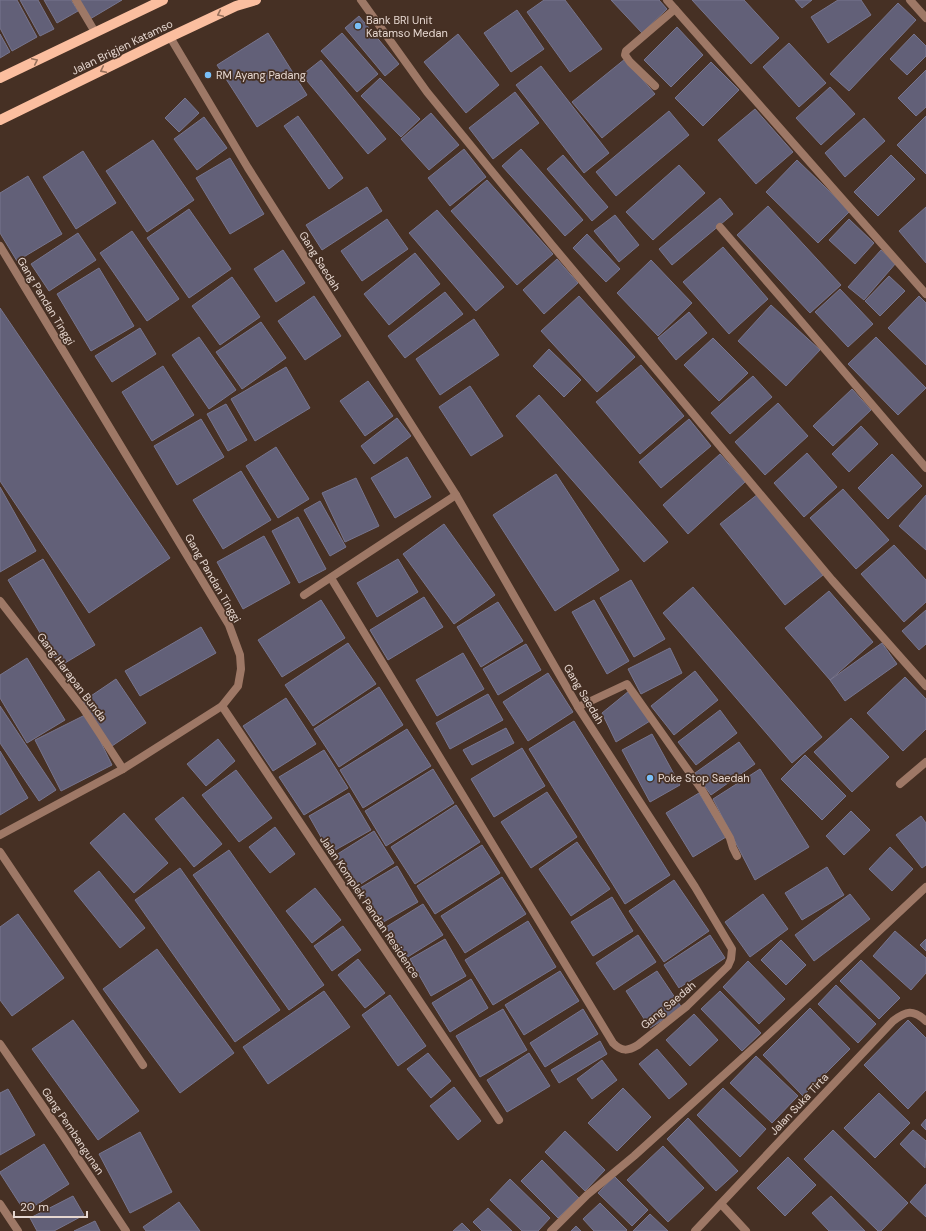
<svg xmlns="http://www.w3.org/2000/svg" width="926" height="1231" font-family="'DM Sans',sans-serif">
	<rect width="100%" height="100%" fill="#463024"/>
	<g fill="#626078" stroke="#77758e">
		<path d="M0 0H17L37 37 12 51 0 28Z"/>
		<path d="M20 0H38L54 29 40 36Z"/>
		<path d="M44 0H71L78 11 57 23Z"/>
		<path d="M79 0H122L90 19Z"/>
		<path d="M544 0H565L602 49 570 72 527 12Z"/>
		<path d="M611 0H659L667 9 642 33Z"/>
		<path d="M692 0H744L779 38 751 64Z"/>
		<path d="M795 0H812L802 8Z"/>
		<path d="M838 0H861L871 15 828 43 811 17Z"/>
		<path d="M898 3 916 20 849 91 830 74Z"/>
		<path d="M517 10 544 49 511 72 484 33Z"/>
		<path d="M359 16 399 64 385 76 345 28Z"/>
		<path d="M677 27 703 55 671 87 644 60Z"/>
		<path d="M268 33 307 95 257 127 217 65Z"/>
		<path d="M342 33 378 74 357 92 321 51Z"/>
		<path d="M0 34 10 52 0 58Z"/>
		<path d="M458 34 499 85 466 113 424 62Z"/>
		<path d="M914 34 926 46V56L907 75 890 59Z"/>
		<path d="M789 43 826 83 799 107 763 67Z"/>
		<path d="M625 59 655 94 602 138 572 102Z"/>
		<path d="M321 60 386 139 368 154 302 75Z"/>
		<path d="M711 62 739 90 703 126 675 98Z"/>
		<path d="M541 66 609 153 584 173 516 85Z"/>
		<path d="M926 70V107L916 116 898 98Z"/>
		<path d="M380 78 420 119 401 137 361 96Z"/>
		<path d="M830 87 855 114 821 145 796 118Z"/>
		<path d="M515 92 539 123 493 159 469 128Z"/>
		<path d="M185 98 199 113 179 132 165 118Z"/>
		<path d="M755 109 793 152 756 184 718 140Z"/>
		<path d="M669 111 689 135 616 196 596 172Z"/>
		<path d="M431 113 459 145 429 170 401 139Z"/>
		<path d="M298 116 343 178 329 189 284 126Z"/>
		<path d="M926 116V174L897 145Z"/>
		<path d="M204 117 227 148 197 170 174 139Z"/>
		<path d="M864 118 885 141 845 177 825 153Z"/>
		<path d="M153 140 194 200 147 232 106 171Z"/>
		<path d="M464 149 486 177 450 206 428 178Z"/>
		<path d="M521 149 583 220 565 236 502 166Z"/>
		<path d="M83 151 116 203 76 229 43 177Z"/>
		<path d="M563 155 608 207 592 221 547 169Z"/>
		<path d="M891 155 915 179 878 216 854 192Z"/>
		<path d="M230 158 264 214 230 234 196 178Z"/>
		<path d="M797 160 850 211 818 243 766 192Z"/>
		<path d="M679 165 705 193 653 240 626 212Z"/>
		<path d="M28 176 62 234 17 261 0 233V193Z"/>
		<path d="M487 180 553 254 517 285 451 211Z"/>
		<path d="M367 187 382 211 322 250 306 225Z"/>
		<path d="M720 198 733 214 672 265 659 249Z"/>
		<path d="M768 206 841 285 810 313 737 235Z"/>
		<path d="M926 207V263L899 231Z"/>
		<path d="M189 209 231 269 189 298 147 238Z"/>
		<path d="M437 210 504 287 476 311 409 233Z"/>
		<path d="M615 215 639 245 619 262 594 231Z"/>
		<path d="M387 219 408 249 362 281 341 251Z"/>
		<path d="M849 219 874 243 855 264 829 240Z"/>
		<path d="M132 231 179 299 147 321 100 253Z"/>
		<path d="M78 233 96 260 49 291 31 264Z"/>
		<path d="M587 234 620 269 606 282 573 248Z"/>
		<path d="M723 247 768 299 729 334 683 282Z"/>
		<path d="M283 250 305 283 276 302 254 269Z"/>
		<path d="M881 250 896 263 864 300 848 287Z"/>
		<path d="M415 253 440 284 389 325 364 294Z"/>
		<path d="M557 259 578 283 544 314 523 290Z"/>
		<path d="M651 260 692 303 658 336 617 293Z"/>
		<path d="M99 268 134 326 91 351 57 294Z"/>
		<path d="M889 276 905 291 880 316 865 301Z"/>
		<path d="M232 277 260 317 220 345 192 306Z"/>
		<path d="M840 289 873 324 848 347 815 312Z"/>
		<path d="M445 292 463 314 405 358 388 336Z"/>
		<path d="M314 296 341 336 305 360 278 321Z"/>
		<path d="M579 296 635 357 597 392 541 331Z"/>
		<path d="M919 296 926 303V365L888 328Z"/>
		<path d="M771 305 820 350 786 386 738 341Z"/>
		<path d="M0 308 170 558 89 613 0 481Z"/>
		<path d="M689 312 707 333 676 360 658 338Z"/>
		<path d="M474 319 499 355 440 395 416 359Z"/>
		<path d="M261 322 286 358 242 389 216 352Z"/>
		<path d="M140 328 156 354 112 382 95 356Z"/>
		<path d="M199 337 236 390 209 409 172 355Z"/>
		<path d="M876 337 926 388 898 415 848 364Z"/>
		<path d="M713 338 748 373 719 401 684 365Z"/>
		<path d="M549 349 581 380 564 397 533 366Z"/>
		<path d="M641 365 684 416 640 454 596 402Z"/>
		<path d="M163 366 194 415 152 441 122 392Z"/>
		<path d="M286 367 310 408 255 441 231 399Z"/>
		<path d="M753 376 772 397 730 434 711 413Z"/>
		<path d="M368 381 393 416 365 436 340 401Z"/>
		<path d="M470 386 503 436 471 456 439 407Z"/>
		<path d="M852 389 871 410 833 446 813 426Z"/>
		<path d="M539 395 668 542 644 562 516 416Z"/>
		<path d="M778 403 808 436 765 475 735 442Z"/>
		<path d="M226 404 247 440 228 451 207 414Z"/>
		<path d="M397 418 411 436 374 464 361 446Z"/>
		<path d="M201 419 224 457 177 485 154 446Z"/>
		<path d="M689 419 711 446 661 488 639 462Z"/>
		<path d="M861 426 878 444 849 472 832 454Z"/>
		<path d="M276 447 309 499 278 518 246 466Z"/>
		<path d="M807 453 837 487 804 517 774 483Z"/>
		<path d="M720 454 745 482 688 534 663 505Z"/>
		<path d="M892 454 922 486 888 519 858 488Z"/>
		<path d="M407 457 431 497 395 518 371 478Z"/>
		<path d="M241 471 271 520 223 549 193 500Z"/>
		<path d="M556 474 619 570 555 611 493 515Z"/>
		<path d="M356 478 379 526 345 542 322 493Z"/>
		<path d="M0 487 36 551 0 572Z"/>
		<path d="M843 489 889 540 856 569 810 518Z"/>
		<path d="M758 494 823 575 785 605 720 524Z"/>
		<path d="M926 495V550L899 526Z"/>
		<path d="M320 501 346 547 330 556 304 510Z"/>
		<path d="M298 517 326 569 299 583 272 531Z"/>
		<path d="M444 524 495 595 454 624 403 554Z"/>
		<path d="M264 536 290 583 243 609 217 562Z"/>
		<path d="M894 545 926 580V602L904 622 861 574Z"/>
		<path d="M43 559 95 645 60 666 8 580Z"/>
		<path d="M398 559 418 592 377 617 357 583Z"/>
		<path d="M631 580 665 639 634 657 600 598Z"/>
		<path d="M693 587 822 737 792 763 663 613Z"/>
		<path d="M829 591 873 642 830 680 785 628Z"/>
		<path d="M424 597 443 627 388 660 370 630Z"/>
		<path d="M321 600 345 638 282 677 258 640Z"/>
		<path d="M594 600 629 661 607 674 572 612Z"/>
		<path d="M498 602 523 641 481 667 457 627Z"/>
		<path d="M926 610V644L919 650 902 631Z"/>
		<path d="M201 627 216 653 140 696 125 671Z"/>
		<path d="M348 643 376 684 313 726 285 685Z"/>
		<path d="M882 643 897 664 845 701 830 680Z"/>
		<path d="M526 644 541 670 498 695 483 669Z"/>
		<path d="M670 648 682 673 641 694 628 669Z"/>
		<path d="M463 653 484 689 437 716 416 680Z"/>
		<path d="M27 658 65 720 27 743 0 698V675Z"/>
		<path d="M695 671 718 700 674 735 651 706Z"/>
		<path d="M548 673 573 712 528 741 503 702Z"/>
		<path d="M905 677 926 699V729L903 751 867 713Z"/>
		<path d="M116 679 146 723 112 746 82 702Z"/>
		<path d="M379 687 403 725 339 767 314 729Z"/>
		<path d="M629 691 650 721 616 742 602 713Z"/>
		<path d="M488 694 503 720 450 749 436 723Z"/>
		<path d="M286 698 316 744 273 771 243 726Z"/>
		<path d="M0 706 56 790 39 801 0 743Z"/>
		<path d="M720 710 737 733 696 765 678 742Z"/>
		<path d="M87 714 112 765 61 791 35 740Z"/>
		<path d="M851 718 889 757 852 792 814 752Z"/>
		<path d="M574 721 670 875 625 904 529 749Z"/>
		<path d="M506 728 514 743 472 765 463 750Z"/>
		<path d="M407 729 431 766 363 808 340 770Z"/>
		<path d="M652 734 680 785 650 802 622 750Z"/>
		<path d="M218 739 235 761 206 786 187 764Z"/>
		<path d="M739 742 755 764 711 795 695 773Z"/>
		<path d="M522 748 545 786 494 817 471 779Z"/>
		<path d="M324 750 348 788 304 815 279 777Z"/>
		<path d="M0 751 28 798 0 815Z"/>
		<path d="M805 755 846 796 822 820 781 779Z"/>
		<path d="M433 769 454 803 386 846 365 811Z"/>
		<path d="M760 769 809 847 755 880 713 799Z"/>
		<path d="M236 770 272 818 239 842 202 795Z"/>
		<path d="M547 792 577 837 531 868 501 822Z"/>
		<path d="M349 793 371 830 330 853 309 816Z"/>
		<path d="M699 793 726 837 693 857 666 813Z"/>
		<path d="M183 797 222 844 194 867 155 819Z"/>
		<path d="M456 805 480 842 415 884 391 847Z"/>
		<path d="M851 811 870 830 844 855 826 836Z"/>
		<path d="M124 813 168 863 134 893 90 843Z"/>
		<path d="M921 816 926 823V865L922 868 896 835Z"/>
		<path d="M275 827 295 854 270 873 249 847Z"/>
		<path d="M374 831 394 863 356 887 336 855Z"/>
		<path d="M577 842 610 889 571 916 539 869Z"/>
		<path d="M482 845 500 873 435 914 417 886Z"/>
		<path d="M890 847 913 869 892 891 869 869Z"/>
		<path d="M229 850 324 985 289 1010 193 875Z"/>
		<path d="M397 866 418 902 380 924 360 888Z"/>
		<path d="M827 867 844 895 802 920 785 893Z"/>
		<path d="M180 868 280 1010 235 1042 135 900Z"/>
		<path d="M99 871 145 928 120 948 74 891Z"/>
		<path d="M502 877 526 914 465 953 441 916Z"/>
		<path d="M674 880 709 931 664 962 629 911Z"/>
		<path d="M315 888 341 920 312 943 286 911Z"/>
		<path d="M763 894 788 929 750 957 725 922Z"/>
		<path d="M850 894 870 919 814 961 795 935Z"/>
		<path d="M612 897 633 931 593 956 571 922Z"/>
		<path d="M423 904 443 935 406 958 386 927Z"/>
		<path d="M18 914 64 978 12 1016 0 1000V927Z"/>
		<path d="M528 921 556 967 493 1005 465 960Z"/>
		<path d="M343 926 361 950 332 971 314 946Z"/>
		<path d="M895 931 926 958V973L911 990 873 956Z"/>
		<path d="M638 935 656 962 614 990 596 963Z"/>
		<path d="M710 935 725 958 679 988 664 965Z"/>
		<path d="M445 939 466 976 431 996 410 959Z"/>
		<path d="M926 939V951L920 945Z"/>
		<path d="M781 940 806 965 786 985 761 960Z"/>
		<path d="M157 949 234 1053 180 1093 103 989Z"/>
		<path d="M358 959 385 993 365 1008 338 975Z"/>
		<path d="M861 960 900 998 879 1019 840 981Z"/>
		<path d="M748 961 785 999 759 1024 723 987Z"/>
		<path d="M560 971 579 1001 524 1035 505 1005Z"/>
		<path d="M657 971 682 1008 650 1028 626 991Z"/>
		<path d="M471 979 488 1008 450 1032 432 1003Z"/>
		<path d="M836 985 876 1024 858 1043 818 1004Z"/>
		<path d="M324 991 350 1027 268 1084 243 1047Z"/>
		<path d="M720 991 761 1033 742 1051 701 1009Z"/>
		<path d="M390 995 426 1046 398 1066 362 1015Z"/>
		<path d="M810 1008 850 1049 803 1096 763 1055Z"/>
		<path d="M503 1009 527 1050 480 1077 456 1036Z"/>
		<path d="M583 1009 598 1034 545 1067 530 1043Z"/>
		<path d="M694 1014 718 1040 690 1066 666 1040Z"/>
		<path d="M73 1020 139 1111 98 1140 32 1049Z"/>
		<path d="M908 1020 926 1038V1090L908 1109 864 1065Z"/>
		<path d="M600 1041 607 1054 559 1083 551 1070Z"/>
		<path d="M657 1049 687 1084 669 1099 639 1064Z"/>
		<path d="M428 1053 451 1081 431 1098 407 1069Z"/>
		<path d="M529 1053 550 1086 507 1112 487 1080Z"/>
		<path d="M756 1056 798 1096 772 1123 730 1083Z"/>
		<path d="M602 1060 617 1080 592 1099 577 1079Z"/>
		<path d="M454 1087 481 1121 458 1140 430 1106Z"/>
		<path d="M623 1088 651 1117 617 1151 588 1123Z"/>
		<path d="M723 1088 766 1129 740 1157 697 1115Z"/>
		<path d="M8 1089 35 1135 0 1155V1093Z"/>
		<path d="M879 1093 910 1123 875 1158 844 1128Z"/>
		<path d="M688 1118 738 1171 716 1191 667 1139Z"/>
		<path d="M926 1119V1130L921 1125Z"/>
		<path d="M833 1130 908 1203 881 1231H878L804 1159Z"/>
		<path d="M913 1130 926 1141 925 1168 900 1144Z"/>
		<path d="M565 1131 605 1170 585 1191 545 1152Z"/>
		<path d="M140 1132 172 1192 130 1213 99 1154Z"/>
		<path d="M44 1144 69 1184 25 1212 0 1173V1172Z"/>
		<path d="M663 1146 704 1188 668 1222 627 1180Z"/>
		<path d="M788 1157 816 1185 785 1216 757 1188Z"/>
		<path d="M542 1160 579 1198 558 1218 521 1181Z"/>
		<path d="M614 1176 648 1210 632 1226 598 1193Z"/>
		<path d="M510 1179 550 1218 538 1231H522L490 1200Z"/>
		<path d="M926 1184V1217L910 1202Z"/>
		<path d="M73 1196 84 1215 54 1231H37L30 1218Z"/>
		<path d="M831 1196 865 1231H829L812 1213Z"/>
		<path d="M179 1202 200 1231H146L143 1227Z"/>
		<path d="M600 1203 627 1230 626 1231H594L583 1219Z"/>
		<path d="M488 1208 512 1231H482L473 1222Z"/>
		<path d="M650 1214 668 1231H633Z"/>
		<path d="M95 1221 100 1231H74Z"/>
		<path d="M462 1223 470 1231H453Z"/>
		<path d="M576 1226 581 1231H571Z"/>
	</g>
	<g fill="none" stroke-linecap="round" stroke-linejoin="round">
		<g stroke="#9e7866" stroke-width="8">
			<path d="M655 86 630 62 625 55 626 51 675 9"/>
			<path d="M0 852 143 1065"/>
		</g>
		<g stroke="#9e7866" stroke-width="8">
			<path d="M76 0 95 32"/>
			<path d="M361 0 427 92 552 245 832 580 926 686"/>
			<path d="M667 0 926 294"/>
			<path d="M910 0 926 18"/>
			<path d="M170 37 248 168 456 495 578 707 695 887 732 949 731 959 728 966 687 1006 638 1045C628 1051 622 1052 613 1043L331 578"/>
			<path d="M720 227 782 299 926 468"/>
			<path d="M0 246 229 625 240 655 241 669 238 686 222 706 123 769 0 835"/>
			<path d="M304 595 456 495"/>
			<path d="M0 601 83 708 123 769"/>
			<path d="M222 706 499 1120"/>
			<path d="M578 707 627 684 702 790 730 838 733 848 737 856"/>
			<path d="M900 784 926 762"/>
			<path d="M0 1044 62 1134 126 1231"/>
			<path d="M0 1204 18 1231"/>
			<path d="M721 1204 746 1231"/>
			<path d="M551 1231 587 1195 634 1156 769 1034 926 887"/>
			<path d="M695 1231 893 1021C906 1011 913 1009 926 1021"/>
		</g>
		<g stroke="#fbbe9f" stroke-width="10">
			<path d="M0 78 163 0"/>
			<path d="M0 120 170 37 236 6 256 0"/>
		</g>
	</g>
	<defs><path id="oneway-chevron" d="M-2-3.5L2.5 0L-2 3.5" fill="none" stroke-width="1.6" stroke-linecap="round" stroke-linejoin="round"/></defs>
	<g stroke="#97705b">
		<use href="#oneway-chevron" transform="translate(220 14) rotate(155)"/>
		<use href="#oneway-chevron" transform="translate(35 61) rotate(-25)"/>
		<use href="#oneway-chevron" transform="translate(103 70) rotate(154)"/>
	</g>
	<g fill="#79bff8" stroke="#463024" stroke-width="1.5">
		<circle cx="358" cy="26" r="4"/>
		<circle cx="208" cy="75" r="4"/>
		<circle cx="650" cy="778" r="4"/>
	</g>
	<g text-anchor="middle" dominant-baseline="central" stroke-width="3.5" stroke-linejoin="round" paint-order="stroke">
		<g font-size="11" fill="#e6d7d0" stroke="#463024" text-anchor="start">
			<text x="366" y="20">Bank BRI Unit<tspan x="366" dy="13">Katamso Medan</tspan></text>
			<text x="216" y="75">RM Ayang Padang</text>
			<text x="658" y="778">Poke Stop Saedah</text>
		</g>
		<g font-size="11" fill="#e6d7d0" stroke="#463024">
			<text transform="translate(122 47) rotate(-26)">Jalan Brigjen Katamso</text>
			<text transform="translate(320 261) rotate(58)">Gang Saedah</text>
			<text transform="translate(46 301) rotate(59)">Gang Pandan Tinggi</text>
			<text transform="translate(213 578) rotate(60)">Gang Pandan Tinggi</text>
			<text transform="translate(72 677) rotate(53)">Gang Harapan Bunda</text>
			<text transform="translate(584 694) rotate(59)">Gang Saedah</text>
			<text transform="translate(370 907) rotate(56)">Jalan Komplek Pandan Residence</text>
			<text transform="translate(668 1005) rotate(-40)">Gang Saedah</text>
			<text transform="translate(799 1104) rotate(-47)">Jalan Suka Tirta</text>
			<text transform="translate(73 1131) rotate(56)">Gang Pembangunan</text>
		</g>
	</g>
	<path d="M14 1211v6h73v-6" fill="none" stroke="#e6d7d0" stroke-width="2"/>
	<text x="20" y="1211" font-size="12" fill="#e6d7d0" stroke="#463024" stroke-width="3" paint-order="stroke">20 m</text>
</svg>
